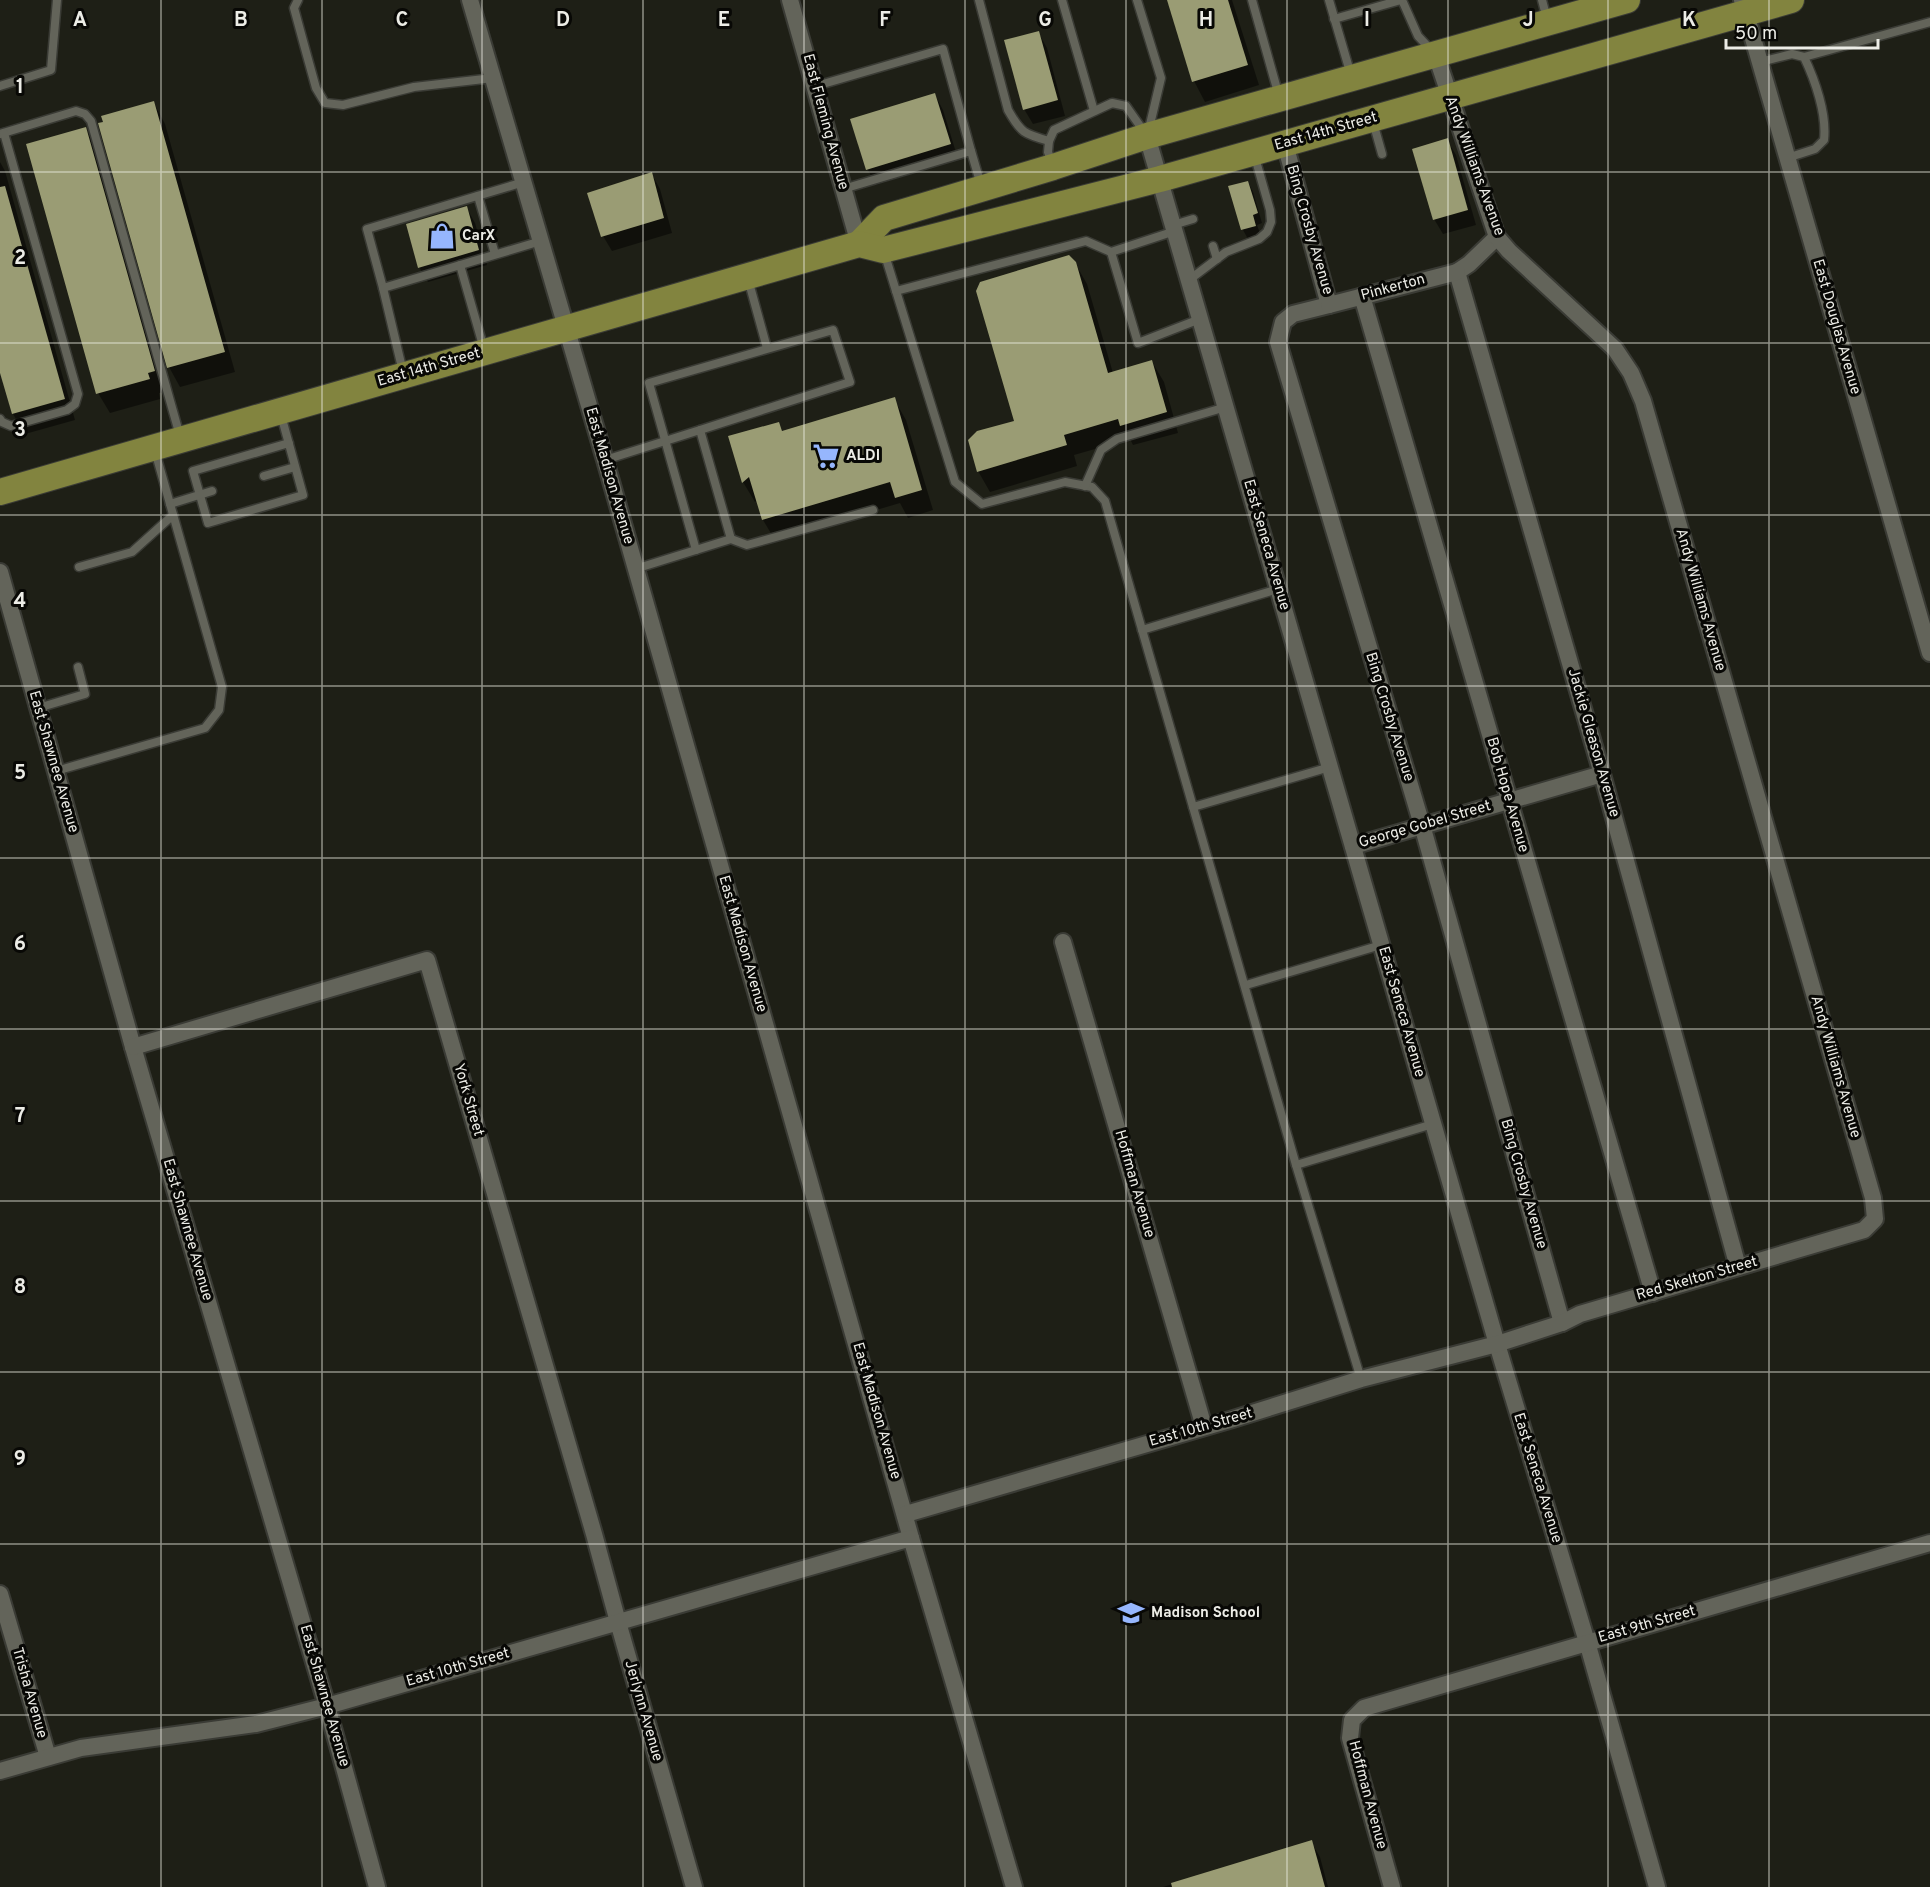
<svg xmlns="http://www.w3.org/2000/svg" width="1930" height="1887" font-family="Overpass,sans-serif">
	<rect width="100%" height="100%" fill="#1e1f16"/>
	<g fill="#0007">
		<path d="M1169 0H1232L1259 85 1205 102 1194 81Z"/>
		<path d="M1038 32 1047 48 1065 116 1033 124 1024 109Z"/>
		<path d="M935 95 943 110 958 159 876 185 868 170 852 120Z"/>
		<path d="M154 103 165 124 235 372 180 387 169 367Z"/>
		<path d="M85 128 97 149 166 392 159 393 160 399 110 413 98 393Z"/>
		<path d="M1447 140 1456 155 1476 225 1443 234 1434 219Z"/>
		<path d="M0 162 5 171 75 420 25 434 13 414 0 367Z"/>
		<path d="M651 173 660 189 672 233 612 251 603 236Z"/>
		<path d="M1248 182 1253 192 1262 223 1257 225 1261 236 1248 239 1243 230 1230 187Z"/>
		<path d="M466 207 475 223 487 265 428 282 419 267Z"/>
		<path d="M1075 263 1087 284 1113 373 1152 362 1164 382 1178 433 1133 445 1130 439 1074 455 1077 466 990 492 978 471 1015 422Z"/>
		<path d="M894 399 906 420 933 510 908 518 900 503 775 540 763 520 758 500 755 502 743 482 778 423 783 432Z"/>
		<path d="M1311 1842 1320 1857 1328 1887H1163Z"/>
	</g>
	<g fill="#9a9c74">
		<path d="M1167 0H1228L1248 65 1192 82Z"/>
		<path d="M1039 31 1058 100 1023 110 1004 40Z"/>
		<path d="M935 93 951 144 866 170 850 119Z"/>
		<path d="M154 101 225 352 167 368 98 123 103 122 101 116Z"/>
		<path d="M86 127 155 371 148 373 150 379 96 394 26 144Z"/>
		<path d="M1448 138 1468 210 1433 220 1412 149Z"/>
		<path d="M652 172 664 218 601 237 587 193Z"/>
		<path d="M1248 181 1258 213 1253 215 1256 226 1241 230 1228 186Z"/>
		<path d="M5 186 65 399 12 414 0 373V187Z"/>
		<path d="M467 206 479 250 418 268 406 224Z"/>
		<path d="M1069 255 1076 262 1108 373 1152 360 1167 412 1120 426 1118 419 1064 435 1067 445 977 472 968 440 977 431 1014 421 976 291 980 282Z"/>
		<path d="M895 397 922 490 895 498 890 482 762 520 749 477 742 483 728 436 779 422 782 431Z"/>
		<path d="M1312 1840 1325 1887H1172L1171 1883Z"/>
	</g>
	<g fill="none" stroke-linecap="round" stroke-linejoin="round">
		<g stroke="#3a3b35" stroke-width="11">
			<g id="lane">
				<path d="M298 0 294 8 306 52 316 88 325 103 343 105 414 87 493 78"/>
				<path d="M979 0 1008 110C1021 133 1024 134 1049 141"/>
				<path d="M1062 0 1094 111"/>
				<path d="M1137 0 1161 78 1148 133"/>
				<path d="M1252 0 1279 96"/>
				<path d="M1329 0 1351 75"/>
				<path d="M1402 0 1418 36 1432 51"/>
				<path d="M1542 0 1547 19"/>
				<path d="M1334 19 1401 0"/>
				<path d="M1804 57 1930 22"/>
				<path d="M1760 62 1792 54 1804 57C1815 80 1827 114 1824 140L1815 149 1787 158"/>
				<path d="M0 86 51 70 57 0"/>
				<path d="M816 86 943 49 971 151"/>
				<path d="M1373 122 1382 154"/>
				<path d="M0 134 76 111 85 114 91 121 180 436"/>
				<path d="M1052 163 1048 152 1049 141 1054 130 1112 103 1126 106 1145 133"/>
				<path d="M843 189 971 151 981 185"/>
				<path d="M478 196 495 254"/>
				<path d="M1173 225 1193 219"/>
				<path d="M1213 246 1217 259"/>
				<path d="M884 252 955 482 982 504 1065 482 1092 487 1105 501 1296 1165 1361 1379"/>
				<path d="M1111 252 1138 343 1200 319"/>
				<path d="M460 265 484 349"/>
				<path d="M748 279 767 348"/>
				<path d="M1189 280 1226 252 1259 239 1267 232 1271 222 1270 210 1254 154"/>
				<path d="M383 288 367 229 524 182"/>
				<path d="M896 291 1086 241 1111 252 1175 231"/>
				<path d="M403 372 383 288 541 241"/>
				<path d="M281 415 303 495 208 523 193 471 289 443"/>
				<path d="M0 419 2 422 11 426 67 410 75 404 78 394 4 133"/>
				<path d="M605 460 700 430 731 539 635 569"/>
				<path d="M264 476 295 467"/>
				<path d="M1085 486 1101 450 1117 439 1226 407"/>
				<path d="M170 504 212 491"/>
				<path d="M731 539 747 545 873 510"/>
				<path d="M696 550 649 383 833 330 850 382 700 430"/>
				<path d="M79 567 132 552 173 515"/>
				<path d="M1142 630 1278 589"/>
				<path d="M38 708 85 694 78 667"/>
				<path d="M56 771 205 728 219 710 222 687 155 451"/>
				<path d="M1193 807 1330 767"/>
				<path d="M1246 985 1381 945"/>
				<path d="M1296 1165 1433 1124"/>
			</g>
		</g>
		<g stroke="#3a3b35" stroke-width="20">
			<g id="street">
				<path d="M470 0 605 460 911 1538 1014 1887"/>
				<path d="M790 0 859 244"/>
				<path d="M1742 0 1930 653"/>
				<path d="M1147 136 1497 1344 1587 1642 1657 1887"/>
				<path d="M1285 144 1329 305 1293 314 1283 322 1278 342 1422 825 1562 1323"/>
				<path d="M1497 237 1469 264 1457 272 1602 774 1738 1267"/>
				<path d="M1362 296 1653 1293"/>
				<path d="M1329 305 1457 272"/>
				<path d="M0 572 133 1047 327 1706 377 1887"/>
				<path d="M1353 846 1602 774"/>
				<path d="M1063 942 1204 1427"/>
				<path d="M133 1047 427 960 594 1534 618 1622 694 1887"/>
				<path d="M906 1514 1233 1419 1361 1379 1497 1344 1562 1323 1580 1314 1864 1230 1875 1219 1873 1198 1643 401 1631 373 1615 349 1509 251 1497 237 1436 55"/>
				<path d="M0 1594 48 1757"/>
				<path d="M0 1771 81 1748 256 1724 327 1706 911 1538"/>
				<path d="M1392 1887 1350 1738 1352 1720 1364 1708 1930 1543"/>
			</g>
		</g>
		<g stroke="#3a3b35" stroke-width="28">
			<g id="primary">
				<path d="M859 244 884 218 1053 167 1147 136 1627 0"/>
				<path d="M0 492 859 244 883 250 1160 179 1791 0"/>
			</g>
		</g>
		<use href="#lane" stroke="#63645a" stroke-width="8"/>
		<use href="#street" stroke="#63645a" stroke-width="16"/>
		<use href="#primary" stroke="#82843f" stroke-width="26"/>
	</g>
	<path fill="none" stroke="#ecece6" stroke-width="1.5" stroke-opacity="0.55" d="M161 0V1887M322 0V1887M482 0V1887M643 0V1887M804 0V1887M965 0V1887M1126 0V1887M1287 0V1887M1448 0V1887M1608 0V1887M1769 0V1887M0 172H1930M0 343H1930M0 515H1930M0 686H1930M0 858H1930M0 1029H1930M0 1201H1930M0 1372H1930M0 1544H1930M0 1715H1930"/>
	<defs>
		<g id="shop-bare" transform="scale(2.07)"><path d="M-5-2.5h2.3a2.7 3.5 0 0 1 5.4 0H5L5.5 6h-11ZM-1.5-2.5h3a1.5 2.3 0 0 0-3 0Z" fill="#96b6fd" stroke="#080805" stroke-width="2.5" paint-order="stroke"/></g>
		<g id="supermarket-bare" transform="scale(2.07)"><path d="M-6-5.5h2.5l.6 2H6L4.5 2H-2.5L-4.4-4H-6ZM-1.5 3.2a1.3 1.3 0 1 0 .1 0ZM3 3.2a1.3 1.3 0 1 0 .1 0Z" fill="#96b6fd" stroke="#080805" stroke-width="2.5" paint-order="stroke"/></g>
		<g id="school-bare" transform="scale(2.07)"><path d="M0-5L7-2L0 1L-7-2ZM-4 1L0 2.5L4 1V4Q0 6-4 4Z" fill="#96b6fd" stroke="#080805" stroke-width="2.5" paint-order="stroke"/></g>
	</defs>
	<g fill-rule="evenodd">
		<use href="#shop-bare" x="442" y="236"/>
		<use href="#supermarket-bare" x="826" y="456"/>
		<use href="#school-bare" x="1131" y="1613"/>
	</g>
	<g text-anchor="middle" dominant-baseline="central" stroke-width="6" stroke-linejoin="round" paint-order="stroke">
		<g font-size="15" fill="#ecece6" stroke="#080805">
			<text transform="translate(825 122) rotate(75)">East Fleming Avenue</text>
			<text transform="translate(1326 132) rotate(-16)">East 14th Street</text>
			<text transform="translate(1474 166) rotate(70)">Andy Williams Avenue</text>
			<text transform="translate(1309 230) rotate(74)">Bing Crosby Avenue</text>
			<text transform="translate(1393 288) rotate(-15)">Pinkerton</text>
			<text transform="translate(1836 327) rotate(74)">East Douglas Avenue</text>
			<text transform="translate(429 368) rotate(-16)">East 14th Street</text>
			<text transform="translate(609 476) rotate(74)">East Madison Avenue</text>
			<text transform="translate(1266 545) rotate(74)">East Seneca Avenue</text>
			<text transform="translate(1700 600) rotate(74)">Andy Williams Avenue</text>
			<text transform="translate(1389 717) rotate(73)">Bing Crosby Avenue</text>
			<text transform="translate(1593 743) rotate(74)">Jackie Gleason Avenue</text>
			<text transform="translate(53 762) rotate(74)">East Shawnee Avenue</text>
			<text transform="translate(1507 795) rotate(74)">Bob Hope Avenue</text>
			<text transform="translate(1425 825) rotate(-16)">George Gobel Street</text>
			<text transform="translate(742 944) rotate(74)">East Madison Avenue</text>
			<text transform="translate(1401 1012) rotate(74)">East Seneca Avenue</text>
			<text transform="translate(1835 1067) rotate(74)">Andy Williams Avenue</text>
			<text transform="translate(468 1100) rotate(74)">York Street</text>
			<text transform="translate(1134 1184) rotate(74)">Hoffman Avenue</text>
			<text transform="translate(1523 1184) rotate(74)">Bing Crosby Avenue</text>
			<text transform="translate(187 1230) rotate(74)">East Shawnee Avenue</text>
			<text transform="translate(1697 1279) rotate(-16)">Red Skelton Street</text>
			<text transform="translate(876 1411) rotate(74)">East Madison Avenue</text>
			<text transform="translate(1201 1428) rotate(-16)">East 10th Street</text>
			<text transform="translate(1537 1478) rotate(73)">East Seneca Avenue</text>
			<text transform="translate(1647 1625) rotate(-16)">East 9th Street</text>
			<text transform="translate(458 1668) rotate(-16)">East 10th Street</text>
			<text transform="translate(29 1693) rotate(74)">Trisha Avenue</text>
			<text transform="translate(324 1696) rotate(74)">East Shawnee Avenue</text>
			<text transform="translate(643 1711) rotate(74)">Jerlynn Avenue</text>
			<text transform="translate(1367 1795) rotate(75)">Hoffman Avenue</text>
		</g>
		<g font-size="15" font-weight="bold" fill="#ecece6" stroke="#080805" text-anchor="start">
			<text x="462" y="236">CarX</text>
			<text x="846" y="456">ALDI</text>
			<text x="1151" y="1613">Madison School</text>
		</g>
	</g>
	<g font-size="20" text-anchor="middle" font-weight="bold" fill="#ecece6" stroke="#080805" stroke-width="6" stroke-linejoin="round" paint-order="stroke">
		<text x="80" y="26">A</text>
		<text x="241" y="26">B</text>
		<text x="402" y="26">C</text>
		<text x="563" y="26">D</text>
		<text x="724" y="26">E</text>
		<text x="885" y="26">F</text>
		<text x="1045" y="26">G</text>
		<text x="1206" y="26">H</text>
		<text x="1367" y="26">I</text>
		<text x="1528" y="26">J</text>
		<text x="1689" y="26">K</text>
		<text x="20" y="93">1</text>
		<text x="20" y="264">2</text>
		<text x="20" y="436">3</text>
		<text x="20" y="607">4</text>
		<text x="20" y="779">5</text>
		<text x="20" y="950">6</text>
		<text x="20" y="1122">7</text>
		<text x="20" y="1293">8</text>
		<text x="20" y="1465">9</text>
	</g>
	<path d="M1726 39v9h152v-9" fill="none" stroke="#ecece6" stroke-width="3"/>
	<text x="1735" y="39" font-size="18" fill="#ecece6" stroke="#080805" stroke-width="4.5" paint-order="stroke">50 m</text>
</svg>
